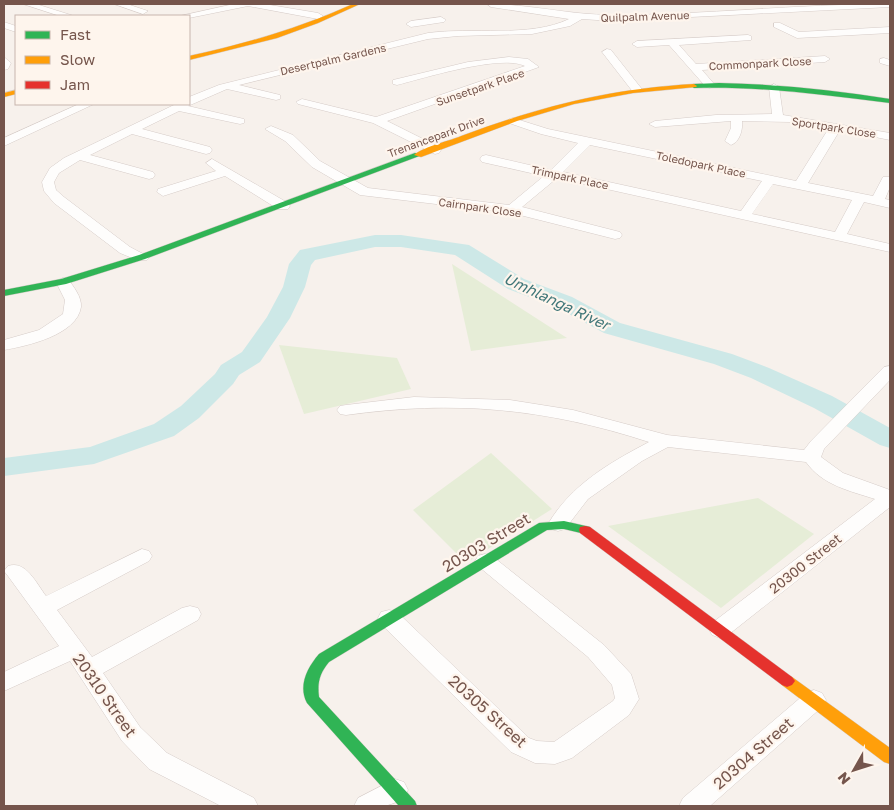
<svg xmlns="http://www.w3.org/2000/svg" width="894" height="810" font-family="'Golos Text',sans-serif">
	<rect width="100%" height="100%" fill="#f7f1ec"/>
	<g fill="#e6edd7">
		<path d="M452 264 567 338 471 351Z"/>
		<path d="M279 345 397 358 411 389 304 414Z"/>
		<path d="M491 453 552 509 466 563 413 510Z"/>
		<path d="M758 498 814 534 721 608 608 526Z"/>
	</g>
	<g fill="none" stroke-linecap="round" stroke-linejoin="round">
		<path fill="#cde8e7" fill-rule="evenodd" d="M375 235H401L469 245 524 279 572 297 620 323 732 354 769 368 832 396 890 428V448L880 445 814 408 751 378 714 364 604 333 556 307 508 289 455 255 401 247H375L315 260 311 265 305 287 290 318 260 362 239 375 233 384 199 418 174 436 94 464 4 476V458L90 447 154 424 181 406 215 374 221 365 242 352 267 317 283 287 289 264 300 250Z"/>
		<g stroke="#d6ccc8" stroke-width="1">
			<g id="street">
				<path d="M23 4H36L74 16H60Z"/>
				<path d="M114 4H127L148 11 143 14Z"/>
				<path d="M234 4H264L318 13 323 16 318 19 248 6 189 18 180 16Z"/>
				<path d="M487 4C529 4 570 15 612 15 705 15 797 4 890 4V7L612 21 582 19 570 26 532 34 458 36 428 39 239 85 280 95V99L276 100 227 89 188 106 244 119V123L240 124 179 111 142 129 210 147 212 150 210 153 206 154 132 134 90 155 153 172 155 175 153 178 149 179 80 160 59 173 54 182 56 190 64 197 130 247 149 257 147 260H137L120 253 54 203 44 191 42 182 50 168 64 158 176 104H189V97L219 85 428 33C471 27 530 38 569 19L491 7Z"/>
				<path d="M441 17 446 20 444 22 411 27 406 24 411 21Z"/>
				<path d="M4 22 16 26V32L4 28Z"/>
				<path d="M774 23H780L799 32 890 27V33L797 38 774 27Z"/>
				<path d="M748 35 751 36V40L679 45 696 64 825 56 830 59 825 62 702 70 715 85 710 88 706 87 669 45 637 47 632 44 637 41Z"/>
				<path d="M607 49 611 50 641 88V92H633L602 52Z"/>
				<path d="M4 57 11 63 8 69 4 70Z"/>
				<path d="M509 57 528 59 539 67 387 121 439 147 441 150 439 153 435 154 373 123 298 104 296 102 302 99 376 117 525 66C502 54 424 78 397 85L393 84V80L468 62Z"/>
				<path d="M884 58 890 60V66L880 63V59Z"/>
				<path d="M774 84 779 87 783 115 890 133V140L840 130 808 183 873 196 883 177H890V187L885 199 890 200V208L864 202 847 234 890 244V252L557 178 522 207 620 232 622 235 620 238 615 239 512 213 360 195 312 167 285 141 265 129 271 126 293 135 320 161 368 188 509 205 544 176 482 162 480 159 482 156 486 155 551 170 578 143 541 134 509 123V119L513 118 548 129 796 181 829 128 791 122 742 121C743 129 740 142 731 145L725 141 731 128V121L655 127 649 124 655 121 716 115 772 114 769 87ZM590 145 762 181 741 211 563 172ZM773 184 852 200 835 232 752 214Z"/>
				<path d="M79 104H94L4 146V138Z"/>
				<path d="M212 159 288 203 290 206 288 209H278L225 176 163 196 157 192 158 189 216 171 206 163Z"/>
				<path d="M63 278 68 279C73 286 82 297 81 307 77 335 27 346 4 350V340L39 330 63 314 65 300 56 282Z"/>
				<path d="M890 366V380L824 449 821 457 843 473 890 490V507L728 635 720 638 712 635 709 629 712 623 875 499C850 491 822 485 806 462L668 447 642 461 588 499 565 529 558 531 551 529 548 524C571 485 609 463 649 442 544 408 455 400 346 415L340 414 337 410 340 406 346 405 414 397 510 400 573 410 667 435 804 450 811 441 884 367Z"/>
				<path d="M142 549 149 551 152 556 149 561 57 610 92 657 182 608 190 606 198 608 201 614 198 620 103 673 140 727 167 753 254 798 258 806H221L149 769 122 741 70 661 4 691V672L59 646 8 576 4 571 8 566C26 560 36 583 46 596Z"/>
				<path d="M485 554 492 556 604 645 631 674 639 699 629 715 572 758 555 764 535 763 511 752 381 624 378 618 381 612 389 610 397 612 529 738 537 741 554 742 613 701 615 698 612 685 588 657 478 566 475 561 478 556Z"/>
				<path d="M814 690 822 693 826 700 822 707 710 806H679L683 798 806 693Z"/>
				<path d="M395 779 404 782 408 790C398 810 374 806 354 806L358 798Z"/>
			</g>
		</g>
		<g stroke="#d6ccc8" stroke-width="1">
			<g id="fast">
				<path d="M719 83C776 84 833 90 890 99V103C825 95 760 86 694 88L691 86 694 84Z"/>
				<path d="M415 153 422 155 145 259 66 284 4 296V290L61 279 139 255Z"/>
				<path d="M564 521 590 527 591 530 590 533 585 534 564 529 547 530 329 662C320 673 317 682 319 697L415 801 417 806H399L307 703C298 686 307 668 319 654L539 523Z"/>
			</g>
		</g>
		<g stroke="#d6ccc8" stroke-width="1">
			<g id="slow">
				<path d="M353 4H360L318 23 277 38 189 60V56C245 44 300 28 353 4Z"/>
				<path d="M694 84 697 86 696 87 633 93 574 104 517 121 421 157 414 155C425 146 450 141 464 135 543 106 609 89 694 84Z"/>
				<path d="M16 90V94L4 97V93Z"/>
				<path d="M787 675 792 677 890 748V764L884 762 782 685 779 681 782 677Z"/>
			</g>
		</g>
		<g stroke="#d6ccc8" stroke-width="1">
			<path id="jam" d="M585 526 590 527 792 677 795 681 792 685 787 687 782 685 580 533 579 530 580 527Z"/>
		</g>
		<use href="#street" fill="#fefdfc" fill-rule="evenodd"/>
		<use href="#fast" fill="#30b455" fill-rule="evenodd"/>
		<use href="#slow" fill="#ff9f0a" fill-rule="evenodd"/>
		<use href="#jam" fill="#e5322d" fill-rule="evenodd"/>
	</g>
	<g text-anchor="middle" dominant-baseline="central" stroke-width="4.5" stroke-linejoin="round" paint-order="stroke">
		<g font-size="11" fill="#75554c" stroke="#fef5ed">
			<text transform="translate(645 16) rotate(-2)">Quilpalm Avenue</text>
			<text transform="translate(333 59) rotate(-13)">Desertpalm Gardens</text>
			<text transform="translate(760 63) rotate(-3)">Commonpark Close</text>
			<text transform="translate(480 87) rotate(-19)">Sunsetpark Place</text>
			<text transform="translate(834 127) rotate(9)">Sportpark Close</text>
			<text transform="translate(436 136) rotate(-20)">Trenancepark Drive</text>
			<text transform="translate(701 164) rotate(12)">Toledopark Place</text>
			<text transform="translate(570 177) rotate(12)">Trimpark Place</text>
			<text transform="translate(480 207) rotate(8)">Cairnpark Close</text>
		</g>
		<g font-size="14" fill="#75554c" stroke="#fef5ed">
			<text transform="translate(805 563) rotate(-38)">20300 Street</text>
		</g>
		<g font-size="15" font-style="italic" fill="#407779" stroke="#fef5ed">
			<text transform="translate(557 301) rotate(25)">Umhlanga River</text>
		</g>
		<g font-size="16" fill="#75554c" stroke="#fef5ed">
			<text transform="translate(486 542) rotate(-31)">20303 Street</text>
			<text transform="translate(105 695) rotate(55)">20310 Street</text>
			<text transform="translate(488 711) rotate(42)">20305 Street</text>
			<text transform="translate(753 753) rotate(-41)">20304 Street</text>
		</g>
	</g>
	<rect width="894" height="810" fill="none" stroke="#75554c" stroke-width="10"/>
	<rect x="15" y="15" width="175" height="90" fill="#fef5ed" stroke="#c7b5ad"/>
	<rect x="25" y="31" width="25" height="8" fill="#30b455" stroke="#c7b5ad"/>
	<text x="60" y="40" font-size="15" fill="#75554c">Fast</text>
	<rect x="25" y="56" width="25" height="8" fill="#ff9f0a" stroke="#c7b5ad"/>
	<text x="60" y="65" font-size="15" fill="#75554c">Slow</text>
	<rect x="25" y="81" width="25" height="8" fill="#e5322d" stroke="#c7b5ad"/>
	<text x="60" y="90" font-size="15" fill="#75554c">Jam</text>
	<g transform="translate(854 770) rotate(231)" stroke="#fef5ed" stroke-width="4" paint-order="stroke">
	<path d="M0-4L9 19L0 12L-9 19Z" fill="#75554c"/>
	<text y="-8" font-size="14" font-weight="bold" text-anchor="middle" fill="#75554c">N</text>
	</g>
</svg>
